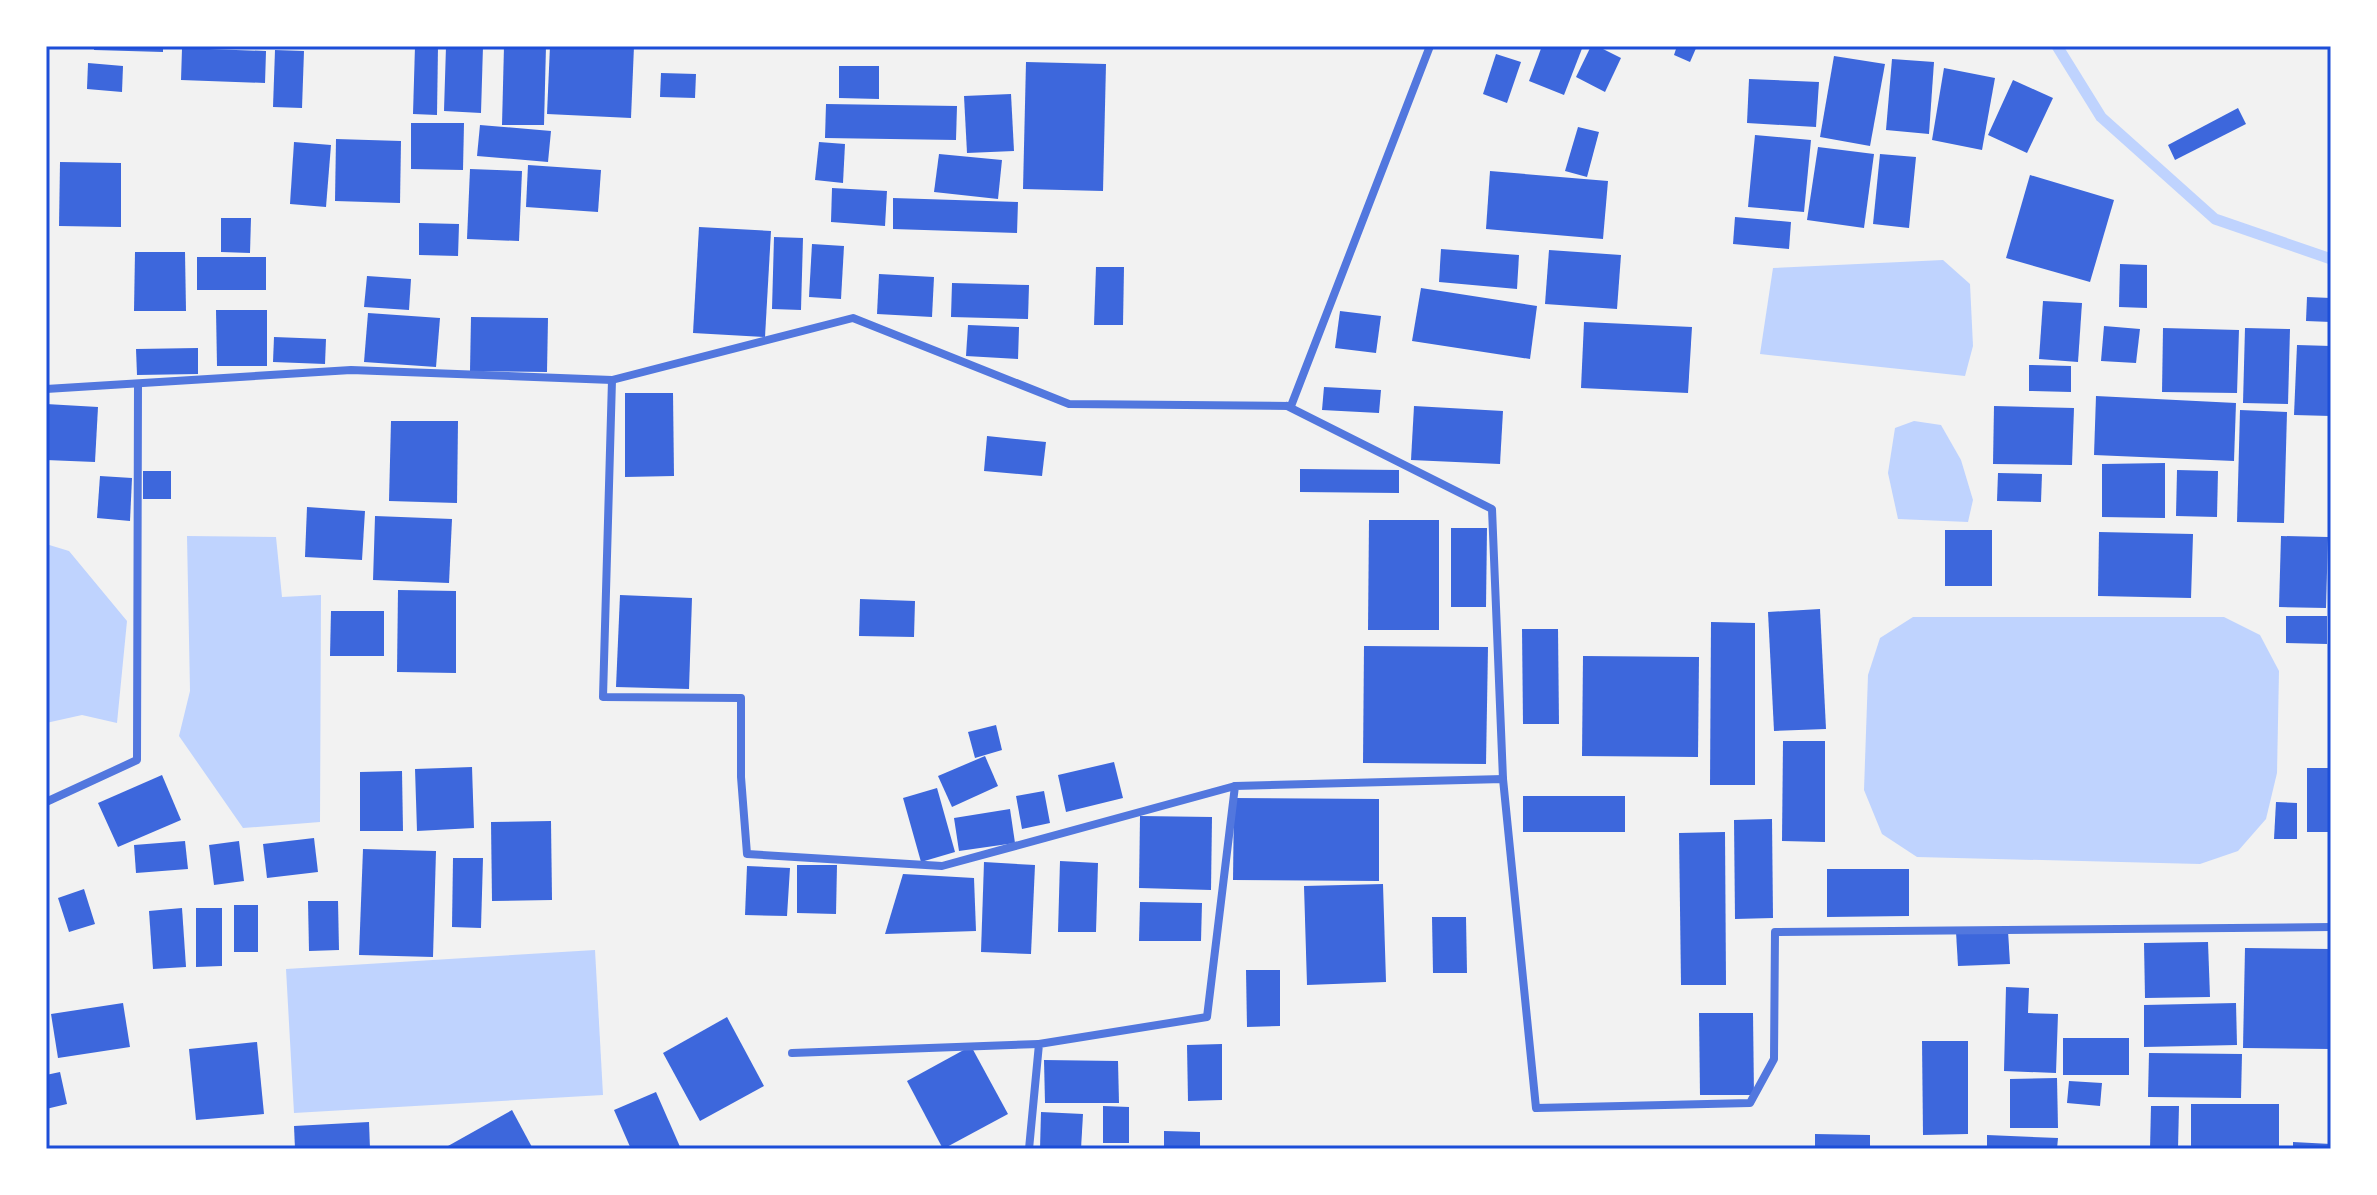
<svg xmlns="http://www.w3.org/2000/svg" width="2377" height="1195" font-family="'Alegreya Sans',sans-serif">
	<rect width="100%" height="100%" fill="#f2f2f2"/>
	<g fill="#bfd3fe">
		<path d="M1943 260 1970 284 1973 346 1965 376 1760 354 1773 268Z"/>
		<path d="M1914 421 1941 425 1961 460 1973 500 1968 522 1898 519 1888 473 1895 428Z"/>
		<path d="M187 536 276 537 282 597 321 595 320 822 243 828 179 736 190 691Z"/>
		<path d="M46 544 69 551 127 621 117 723 82 715 46 723Z"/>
		<path d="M1913 617H2224L2260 635 2279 671 2277 773 2266 819 2238 851 2200 864 1917 857 1882 834 1864 790 1868 675 1880 638Z"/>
		<path d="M595 950 603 1095 294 1113 286 969Z"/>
	</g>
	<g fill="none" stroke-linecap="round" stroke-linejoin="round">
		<path stroke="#bfd3fe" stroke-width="11" d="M2057 46 2101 117 2215 219 2331 259"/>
	</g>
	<g fill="#3d67dc">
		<path d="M94 46H163V52L94 50Z"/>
		<path d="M415 46H438L437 115 413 114Z"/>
		<path d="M446 46H483L481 113 444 111Z"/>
		<path d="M504 46H546L544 125H502Z"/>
		<path d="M550 46H634L631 118 547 114Z"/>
		<path d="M1542 46H1583L1564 95 1529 81Z"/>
		<path d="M1591 46H1597L1621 58 1605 92 1576 77Z"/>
		<path d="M1677 46H1697L1690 62 1674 55Z"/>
		<path d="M182 48 266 51 265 83 181 80Z"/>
		<path d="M275 50 304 51 302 108 273 107Z"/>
		<path d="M1496 54 1521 62 1507 103 1483 94Z"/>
		<path d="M1834 56 1885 64 1870 146 1820 137Z"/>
		<path d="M1892 59 1934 62 1929 134 1886 130Z"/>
		<path d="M1026 62 1106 64 1103 191 1023 189Z"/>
		<path d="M88 63 123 66 122 92 87 89Z"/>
		<path d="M839 66H879V99L839 98Z"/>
		<path d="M1944 68 1995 78 1982 150 1932 140Z"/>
		<path d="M661 73 696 74 695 98 660 97Z"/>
		<path d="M1749 79 1819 82 1816 127 1747 123Z"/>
		<path d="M2013 80 2053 98 2027 153 1988 135Z"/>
		<path d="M1011 94 1014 151 967 153 964 96Z"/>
		<path d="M826 104 957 106 956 140 825 138Z"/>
		<path d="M2238 108 2246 124 2175 160 2168 145Z"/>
		<path d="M411 123H464L463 170 411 169Z"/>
		<path d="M480 125 551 131 548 162 477 156Z"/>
		<path d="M1578 127 1599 132 1587 177 1565 171Z"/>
		<path d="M1755 135 1811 140 1804 212 1748 207Z"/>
		<path d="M336 139 401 141 400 203 335 201Z"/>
		<path d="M294 142 331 145 326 207 290 204Z"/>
		<path d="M819 142 845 144 843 183 815 180Z"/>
		<path d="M1818 147 1874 154 1864 228 1807 220Z"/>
		<path d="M939 154 1002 160 998 199 934 192Z"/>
		<path d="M1880 154 1916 157 1909 228 1873 224Z"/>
		<path d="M60 162 121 163V227L59 226Z"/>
		<path d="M528 165 601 170 598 212 526 207Z"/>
		<path d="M470 169 522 171 519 241 467 239Z"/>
		<path d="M1490 171 1608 181 1603 239 1486 229Z"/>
		<path d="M2030 175 2114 200 2090 282 2006 258Z"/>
		<path d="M832 188 887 191 885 226 831 222Z"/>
		<path d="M893 198 1018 202 1017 233 893 229Z"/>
		<path d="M1735 217 1791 222 1789 249 1733 244Z"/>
		<path d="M221 218H251L250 253 221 252Z"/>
		<path d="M419 223 459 224 458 256 419 255Z"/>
		<path d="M699 227 771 231 765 337 693 333Z"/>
		<path d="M774 237 803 238 801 310 772 309Z"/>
		<path d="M812 244 844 246 841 299 809 297Z"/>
		<path d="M1441 249 1519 255 1517 289 1439 282Z"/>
		<path d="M1549 250 1621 255 1617 309 1545 304Z"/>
		<path d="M135 252H185L186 311H134Z"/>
		<rect x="197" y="257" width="69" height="33"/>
		<path d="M2120 264 2147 265V308L2119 307Z"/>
		<path d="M1096 267H1124L1123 325H1094Z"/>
		<path d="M879 274 934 277 932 317 877 314Z"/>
		<path d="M367 276 411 279 409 310 364 307Z"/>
		<path d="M952 283 1029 285 1028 319 951 317Z"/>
		<path d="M1421 288 1537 306 1530 359 1412 341Z"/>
		<path d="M2307 297 2331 298V322L2306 321Z"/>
		<path d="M2043 301 2082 303 2078 362 2039 359Z"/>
		<path d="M216 310H267V366H217Z"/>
		<path d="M1340 311 1381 316 1376 353 1335 348Z"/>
		<path d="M368 313 440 318 436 367 364 362Z"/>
		<path d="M471 317 548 318 547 372 470 371Z"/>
		<path d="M1584 322 1692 327 1688 393 1581 388Z"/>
		<path d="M968 325 1019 327 1018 359 966 356Z"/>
		<path d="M2104 326 2140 329 2136 363 2101 361Z"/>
		<path d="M2163 328 2239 330 2237 393 2162 392Z"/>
		<path d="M2245 328 2290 329 2288 404 2243 403Z"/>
		<path d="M274 337 326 339 325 364 273 362Z"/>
		<path d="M2297 345 2331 346V416L2294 415Z"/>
		<path d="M198 348V374L137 375 136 349Z"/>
		<path d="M2029 365 2071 366V392L2029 391Z"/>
		<path d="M1324 387 1381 390 1379 413 1322 410Z"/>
		<path d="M625 393H673L674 476 625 477Z"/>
		<path d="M2096 396 2236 403 2234 461 2094 455Z"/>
		<path d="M46 404 98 407 95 462 46 460Z"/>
		<path d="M1414 406 1503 411 1500 464 1411 460Z"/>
		<path d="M1994 406 2074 408 2072 465 1993 464Z"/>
		<path d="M2240 410 2287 412 2284 523 2237 522Z"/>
		<path d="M391 421H458L457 503 389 501Z"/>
		<path d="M987 436 1046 442 1042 476 984 471Z"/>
		<path d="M2165 463V518L2102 517V464Z"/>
		<path d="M1300 469 1399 470V493L1300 492Z"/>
		<path d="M2177 470 2218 471 2217 517 2176 516Z"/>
		<rect x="143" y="471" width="28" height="28"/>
		<path d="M1998 473 2042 474 2041 502 1997 501Z"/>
		<path d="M100 476 132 478 130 521 97 518Z"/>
		<path d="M307 507 365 511 362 560 305 557Z"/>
		<path d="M375 516 452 519 449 583 373 580Z"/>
		<path d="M1369 520H1439V630H1368Z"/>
		<path d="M1451 528H1487L1486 607H1451Z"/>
		<rect x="1945" y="530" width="47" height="56"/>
		<path d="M2099 532 2193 534 2191 598 2098 596Z"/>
		<path d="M2281 536 2328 537 2326 608 2279 607Z"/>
		<path d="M398 590 456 591V673L397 672Z"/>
		<path d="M620 595 692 598 689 689 616 687Z"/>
		<path d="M860 599 915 601 914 637 859 636Z"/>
		<path d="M1820 609 1826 729 1774 731 1768 612Z"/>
		<path d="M331 611H384V656H330Z"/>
		<path d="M2286 616H2327V644L2286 643Z"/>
		<path d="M1711 622 1755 623V785H1710Z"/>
		<path d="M1522 629H1558L1559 724H1523Z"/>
		<path d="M1364 646 1488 647 1486 764 1363 763Z"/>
		<path d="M1583 656 1699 657 1698 757 1582 756Z"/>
		<path d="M996 725 1002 750 975 758 968 732Z"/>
		<path d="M1783 741H1825V842L1782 841Z"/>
		<path d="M985 756 998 786 952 807 938 776Z"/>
		<path d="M1114 762 1123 798 1066 812 1058 775Z"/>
		<path d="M472 767 474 828 417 831 415 769Z"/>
		<rect x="2307" y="768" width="24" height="64"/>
		<path d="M402 771 403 831H360V772Z"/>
		<path d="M162 775 181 820 118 847 98 803Z"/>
		<path d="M937 788 955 852 921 862 903 798Z"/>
		<path d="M1044 791 1050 823 1022 829 1016 796Z"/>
		<rect x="1523" y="796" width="102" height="36"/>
		<path d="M1234 798 1379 799V881L1233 880Z"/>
		<path d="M2276 802 2297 803V839H2274Z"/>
		<path d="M1010 809 1015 843 959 851 954 818Z"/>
		<path d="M1140 816 1212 817 1211 890 1139 888Z"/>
		<path d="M1772 819 1773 918 1735 919 1734 820Z"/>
		<path d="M551 821 552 900 492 901 491 822Z"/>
		<path d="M1725 832 1726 985H1681L1679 833Z"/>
		<path d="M314 838 318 872 267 878 263 844Z"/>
		<path d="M185 841 188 869 136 873 134 845Z"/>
		<path d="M239 841 244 881 214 885 209 845Z"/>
		<path d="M363 849 436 851 433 957 359 955Z"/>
		<path d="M453 858H483L481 928 452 927Z"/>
		<path d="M1060 861 1098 863 1096 932H1058Z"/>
		<path d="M984 862 1035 865 1031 954 981 952Z"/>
		<path d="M797 865H837L836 914 797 913Z"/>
		<path d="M747 866 790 868 787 916 745 915Z"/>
		<path d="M1827 869H1909V916L1827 917Z"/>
		<path d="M903 874 974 878 976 931 885 934Z"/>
		<path d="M1383 884 1386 982 1307 985 1304 886Z"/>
		<path d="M84 889 95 924 69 932 58 898Z"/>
		<path d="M308 901H338L339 950 309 951Z"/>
		<path d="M1140 902 1202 903 1201 941H1139Z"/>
		<rect x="234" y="905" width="24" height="47"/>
		<path d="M182 908 186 967 153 969 149 911Z"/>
		<path d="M196 908H222V966L196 967Z"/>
		<path d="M1432 917H1466L1467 973H1433Z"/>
		<path d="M2008 931 2010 964 1958 966 1956 932Z"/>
		<path d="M2208 942 2210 997 2145 998 2144 943Z"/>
		<path d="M2245 948 2331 949V1049L2243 1048Z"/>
		<path d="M1246 970H1280V1026L1247 1027Z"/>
		<path d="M2006 987 2029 988 2028 1013 2058 1014 2056 1073 2004 1071Z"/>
		<path d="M123 1003 130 1047 58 1058 51 1014Z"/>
		<path d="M2236 1003 2237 1045 2144 1047V1005Z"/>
		<path d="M1699 1013H1753L1754 1095H1700Z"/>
		<path d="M727 1017 764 1086 700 1121 663 1053Z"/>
		<rect x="2063" y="1038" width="66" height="37"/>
		<path d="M1922 1041H1968V1134L1923 1135Z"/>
		<path d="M257 1042 264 1114 196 1120 189 1049Z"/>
		<path d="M1222 1044V1100L1188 1101 1187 1045Z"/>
		<path d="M971 1046 1008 1114 943 1149 907 1081Z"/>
		<path d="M2149 1053 2242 1054 2241 1098 2148 1097Z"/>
		<path d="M1044 1060 1118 1061 1119 1103H1045Z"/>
		<path d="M60 1072 67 1104 46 1109V1075Z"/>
		<path d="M2057 1078 2058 1128H2010V1079Z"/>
		<path d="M2069 1081 2102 1083 2100 1106 2067 1103Z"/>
		<path d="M656 1092 681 1149H631L614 1110Z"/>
		<rect x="2191" y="1104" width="88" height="45"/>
		<path d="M1103 1106 1129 1107V1143H1103Z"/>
		<path d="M2151 1106H2179L2178 1149H2150Z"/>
		<path d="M512 1110 533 1149H450L448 1146Z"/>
		<path d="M1041 1112 1083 1114 1081 1149H1040Z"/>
		<path d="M369 1122 370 1149H295L294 1126Z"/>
		<path d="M1164 1131 1200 1132V1149H1164Z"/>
		<path d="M1815 1134 1870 1135V1149H1815Z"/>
		<path d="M1987 1135 2058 1138 2057 1149H1987Z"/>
		<path d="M2293 1142 2331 1144V1149H2293Z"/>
	</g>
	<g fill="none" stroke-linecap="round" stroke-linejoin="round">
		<g stroke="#5277de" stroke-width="8">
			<path d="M612 380 603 697 741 698V777L747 854 942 866 1235 786"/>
			<path d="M46 389 351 370 612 380 853 318 1069 404 1291 406 1430 46"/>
			<path d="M1287 406 1492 509 1503 779"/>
			<path d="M46 802 137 760 138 384"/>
			<path d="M792 1053 1039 1044"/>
			<path d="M1029 1149 1039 1044 1207 1017 1235 786 1503 779 1536 1108 1750 1103 1774 1059 1775 932 2331 927"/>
		</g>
	</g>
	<rect width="2377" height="1195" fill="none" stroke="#ffffff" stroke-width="96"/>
	<rect x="48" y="48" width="2281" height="1099" fill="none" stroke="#1d4ed8" stroke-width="3"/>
</svg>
